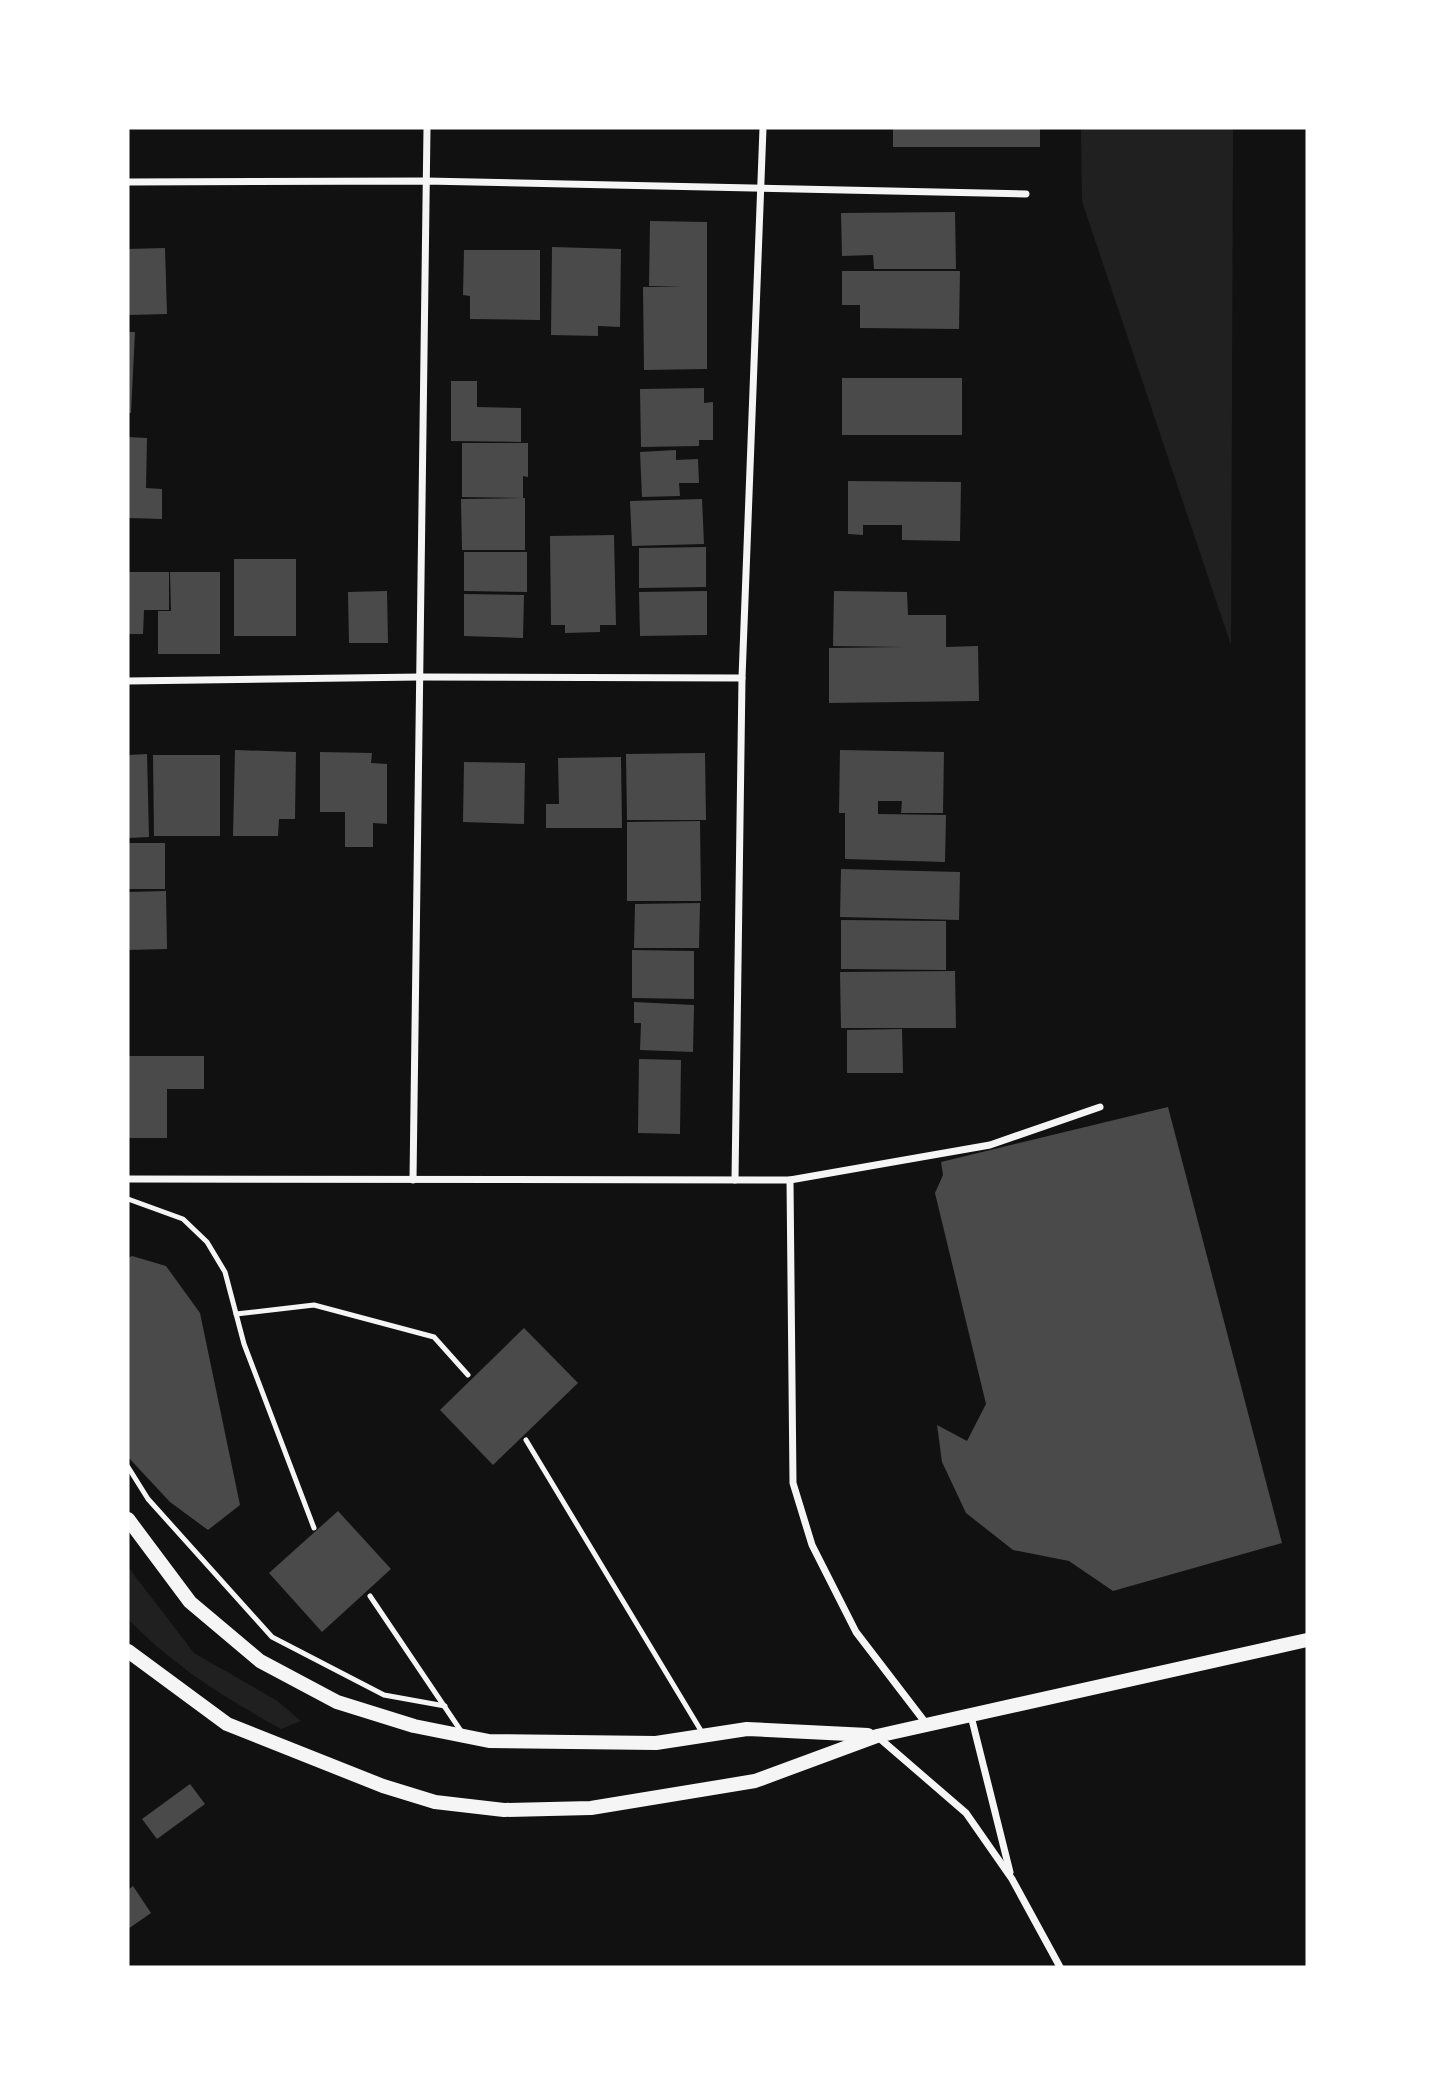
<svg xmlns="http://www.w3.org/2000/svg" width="1435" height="2095" font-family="Helvetica,sans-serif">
	<rect width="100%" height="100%" fill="#111"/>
	<g fill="#202020">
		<path d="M1081 128H1233L1231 645 1082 201Z"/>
		<path d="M128 1567 194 1653 276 1700 301 1721 281 1729C225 1698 172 1665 128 1619Z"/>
	</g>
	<g fill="#4a4a4a">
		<rect x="893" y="128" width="147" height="19"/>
		<path d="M955 212 956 269H874L873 255 842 256 841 213Z"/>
		<path d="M650 221 707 222V369L644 370 643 287H683L649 286Z"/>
		<path d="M552 247 621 249 620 327 598 326V336L551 335Z"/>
		<path d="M165 248 167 314 128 315V249Z"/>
		<path d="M464 250H540V320L470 319V296L463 295Z"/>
		<path d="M842 271H960L959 329 860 328V305H842Z"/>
		<path d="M128 332H135L131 413H128Z"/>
		<rect x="842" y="378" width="120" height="57"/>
		<path d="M451 381H477V407L521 408V442L451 441Z"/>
		<path d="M704 388V403L713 402V440H699V446L641 447 640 389Z"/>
		<path d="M128 437 147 438 146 488 162 489V519L128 518Z"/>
		<path d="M462 443H528V477L523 476V498L462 497Z"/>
		<path d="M676 450V460L698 459 699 483H679L680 496 642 497 640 452Z"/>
		<path d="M848 481 961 482 960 541 902 540V525H863V535L848 534Z"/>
		<path d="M525 498V550H462L461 499Z"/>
		<path d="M702 499 704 544 632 546 630 501Z"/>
		<path d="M614 535 616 625H600V632L565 633V625H551L550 536Z"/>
		<path d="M706 547V587L639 588V548Z"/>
		<path d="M464 552H527V592L464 591Z"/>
		<rect x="234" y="559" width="62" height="77"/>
		<path d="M128 572H169V610H144L143 634H128Z"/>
		<path d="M170 572H220V654H158V611H171Z"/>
		<path d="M387 591 388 643H349L348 592Z"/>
		<path d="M707 591V635L640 636 639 592Z"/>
		<path d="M834 591 907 592 908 615H946V647L978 646 979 701 829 703V648L903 647 833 646Z"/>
		<path d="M464 594 524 595 523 638 464 636Z"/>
		<path d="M235 750 296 752 295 819H279L278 836H233Z"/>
		<path d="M840 750 944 752 943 813H901L902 801H878V814L946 815 945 862 845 859V813H839Z"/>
		<path d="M320 752 372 753 371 763 387 764V824L373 823V847H345V812H320Z"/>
		<path d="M705 753 706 820H627L626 754Z"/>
		<path d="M147 754 149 837 128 838V755Z"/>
		<path d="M153 755H220V836H154Z"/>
		<path d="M621 757 622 828H546V804H559L558 758Z"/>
		<path d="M464 762 525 763 524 824 463 822Z"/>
		<path d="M700 821 701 901H627V822Z"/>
		<rect x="128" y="843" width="37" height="46"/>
		<path d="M841 869 960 872 959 920 840 917Z"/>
		<path d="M166 891 167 949 128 950V892Z"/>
		<path d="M700 903 699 948H634L635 904Z"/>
		<path d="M841 920 946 921V970L841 969Z"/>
		<path d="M632 950 694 951V999L632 998Z"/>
		<path d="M955 971 956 1028H841L840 972Z"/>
		<path d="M634 1002 694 1005 693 1052 640 1050 641 1023H634Z"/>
		<path d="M902 1029 903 1073H847V1030Z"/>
		<path d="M128 1056H204V1089H167V1138H128Z"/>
		<path d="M639 1059 681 1060 680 1134 638 1133Z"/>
		<path d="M1168 1107 1282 1543 1113 1591 1069 1561 1013 1550 966 1513 942 1462 937 1425 967 1441 986 1404 935 1193 943 1175 941 1162Z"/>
		<path d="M132 1256 166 1266 200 1313 240 1505 208 1530 170 1502 128 1457V1258Z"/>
		<path d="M524 1328 578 1383 493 1465 440 1410Z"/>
		<path d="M338 1511 391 1569 322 1632 269 1573Z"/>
		<path d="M190 1784 205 1804 157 1839 142 1819Z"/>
		<path d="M133 1886 151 1913 128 1929V1890Z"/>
	</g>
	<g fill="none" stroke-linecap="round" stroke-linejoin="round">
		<g stroke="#f5f5f5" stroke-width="5">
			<path d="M128 1199 183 1219 207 1242 225 1272 244 1344 314 1528"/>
			<path d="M236 1314 314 1305 434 1337 468 1375"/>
			<path d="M526 1440 703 1734"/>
			<path d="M128 1467 148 1499 272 1637 384 1695 445 1706"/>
			<path d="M370 1596 463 1734"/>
		</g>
		<g stroke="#f5f5f5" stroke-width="7">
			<path d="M128 182 426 181 1026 194"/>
			<path d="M128 681 420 677 742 678"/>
			<path d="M128 1179 790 1180 990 1145 1100 1107"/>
			<path d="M413 1180 427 128"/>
			<path d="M735 1180 742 678 763 128"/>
			<path d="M790 1180 793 1483 812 1545 856 1632 928 1726"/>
			<path d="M971 1716 1010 1872"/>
			<path d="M878 1737 966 1813 1012 1879 1060 1967"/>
		</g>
		<g stroke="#f5f5f5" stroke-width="14">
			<path d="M128 1519 190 1602 260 1661 337 1702 414 1726 489 1741 656 1743 747 1729 868 1735"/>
			<path d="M128 1651 227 1724 383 1786 435 1802 504 1810 591 1808 755 1781 877 1736 1307 1640"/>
		</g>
	</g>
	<rect width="1435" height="2095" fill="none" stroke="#ffffff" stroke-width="259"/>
</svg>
